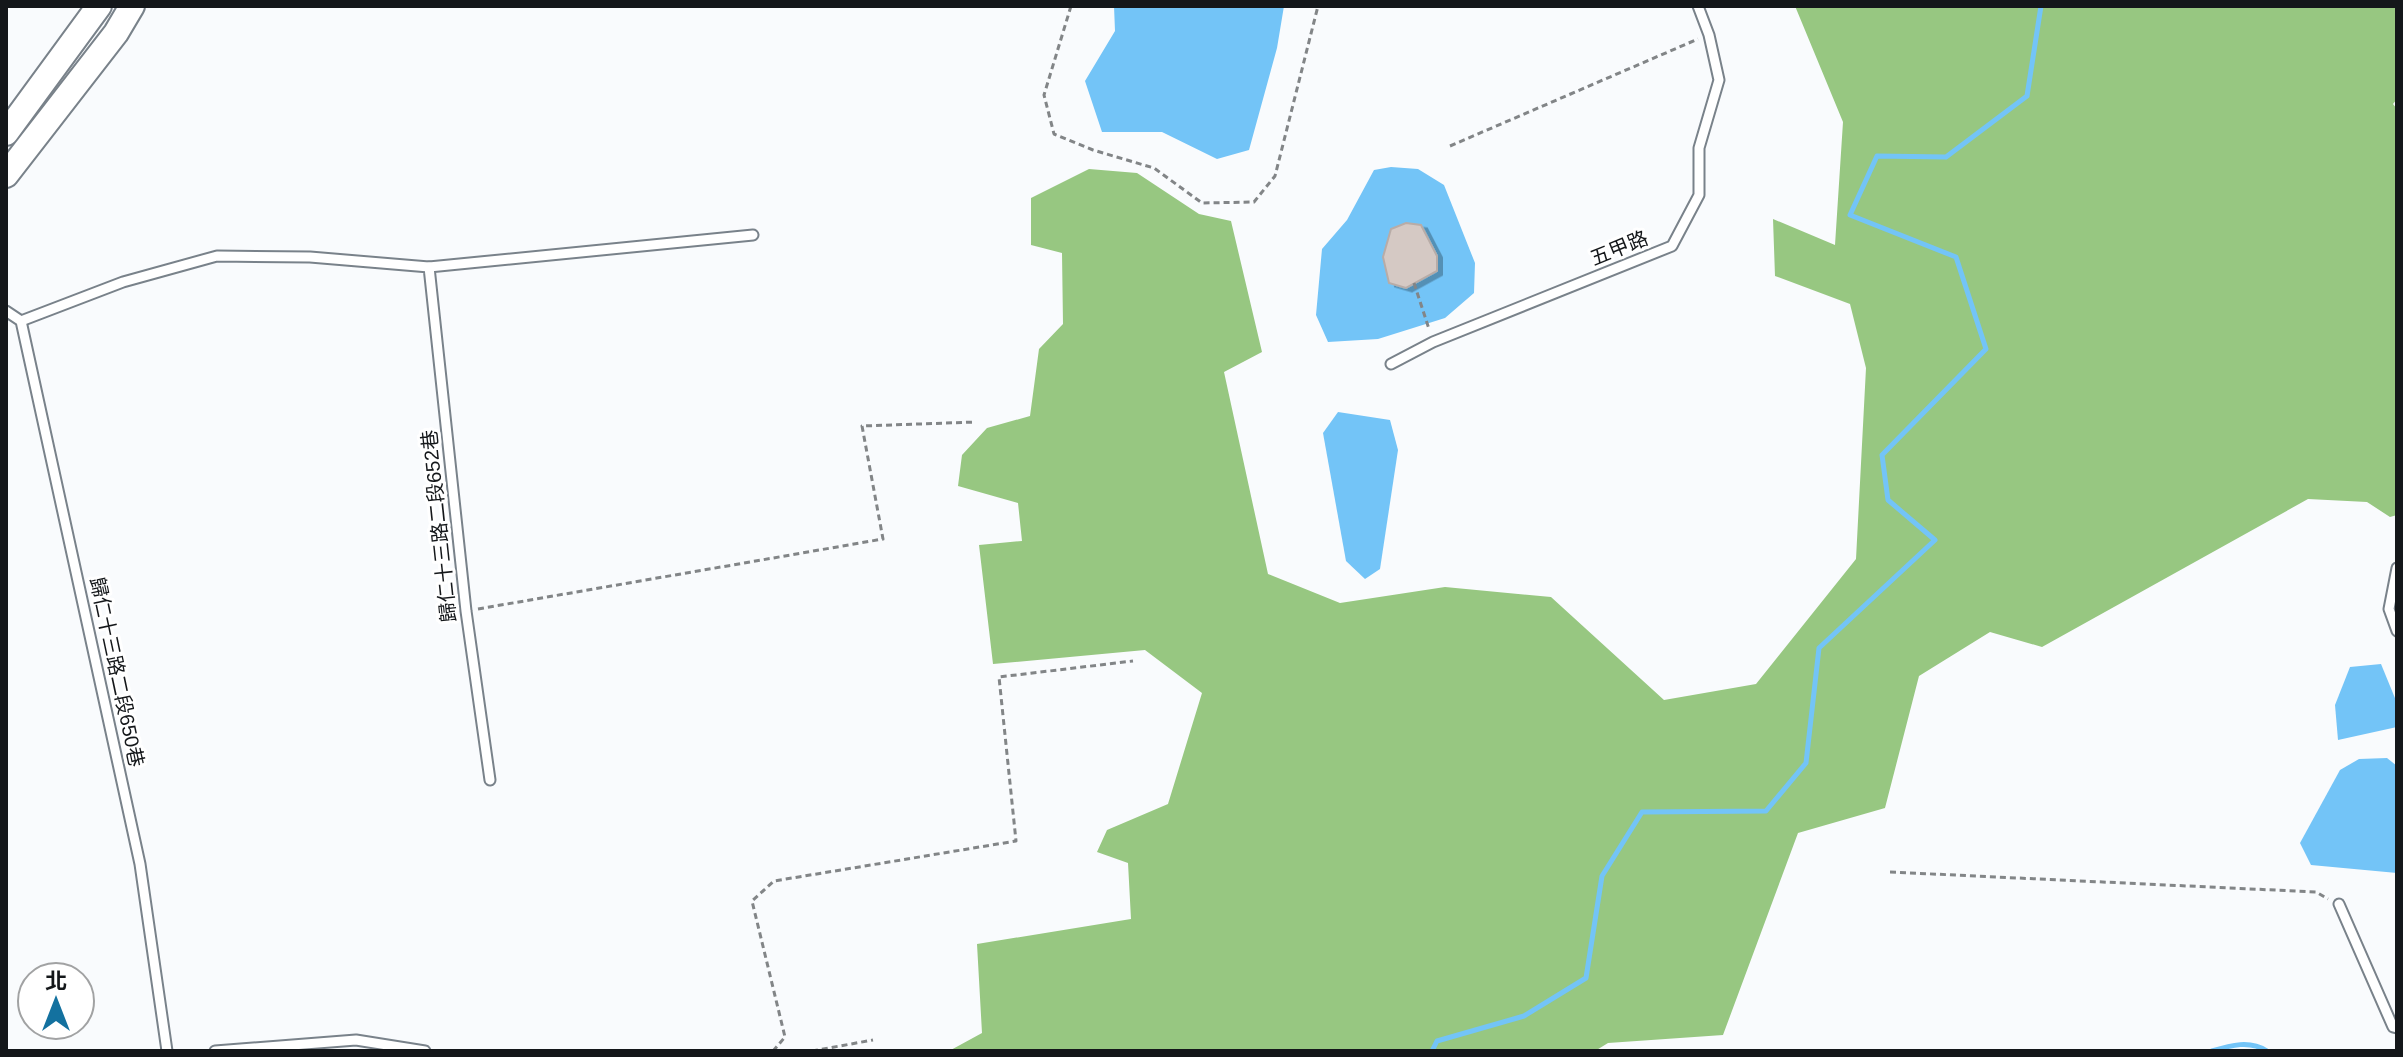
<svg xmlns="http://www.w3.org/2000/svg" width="2403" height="1057" font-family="Arial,'Noto Sans TC',sans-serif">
	<defs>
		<filter id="shadow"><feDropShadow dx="6" dy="3.5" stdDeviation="0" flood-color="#0004"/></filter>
	</defs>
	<rect width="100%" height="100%" fill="#f9fbfd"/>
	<path fill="#97c781" d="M1795 6H2397V99L2393 104 2397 109V515L2390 517 2367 502 2308 499 2042 647 1990 632 1919 676 1885 808 1798 833 1723 1035 1608 1043 1595 1051H949L982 1033 977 944 1131 919 1128 863 1097 852 1107 830 1168 804 1202 693 1145 650 993 664 979 545 1022 541 1018 503 958 486 962 455 987 428 1030 416 1039 349 1063 324 1062 253 1031 245V198L1089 169 1137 173 1199 214 1231 221 1262 352 1224 372 1268 574 1340 603 1445 587 1551 597 1664 700 1756 684 1856 559 1866 368 1850 304 1775 276 1773 219 1835 245 1843 122Z"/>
	<g fill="#73c4f7" fill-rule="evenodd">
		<path d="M1114 6H1284L1277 48 1249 150 1217 159 1162 132H1102L1085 81 1115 31Z"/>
		<path d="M1391 167 1418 169 1444 185 1475 263 1474 293 1445 318 1378 339 1328 342 1316 315 1322 249 1347 220 1374 170ZM1406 223 1421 225 1437 256V271L1406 288 1389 283 1383 257 1391 229Z"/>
		<path d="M1338 412 1390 420 1398 450 1380 569 1365 579 1346 561 1323 433Z"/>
		<path d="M2381 664 2397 703V727L2338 740 2335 705 2350 667Z"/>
		<path d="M2387 758 2397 766V873L2311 865 2300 843 2340 770 2359 759Z"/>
	</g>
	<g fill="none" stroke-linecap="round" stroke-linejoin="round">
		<g stroke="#73c4f7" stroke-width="5">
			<path d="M1432 1051 1437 1041 1524 1016 1586 978 1602 876 1642 812 1766 811 1806 763 1819 648 1935 540 1888 500 1882 455 1986 349 1956 257 1850 215 1877 156 1946 157 2027 96 2041 6"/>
			<path d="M2212 1051C2231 1045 2250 1040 2267 1051"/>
		</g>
	</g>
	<path fill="#d5c9c4" stroke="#b8aca7" stroke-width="2" filter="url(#shadow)" d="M1406 223 1421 225 1437 256V271L1406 288 1389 283 1383 257 1391 229Z"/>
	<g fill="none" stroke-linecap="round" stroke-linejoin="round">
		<g stroke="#79828a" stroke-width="13">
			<g id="lane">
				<path d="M429 267 753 235"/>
				<path d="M6 311 21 321 140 864 167 1051"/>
				<path d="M21 321 123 282 217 256 310 257 429 267 466 611 490 780"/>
				<path d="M1391 364 1433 342 1672 246 1699 195V148L1719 80 1709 35 1698 6"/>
				<path d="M2397 568 2389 609 2397 631"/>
				<path d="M2339 904 2393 1027 2397 1028"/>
				<path d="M215 1051 356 1040 425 1051"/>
			</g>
		</g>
		<g stroke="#79828a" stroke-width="28">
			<g id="secondary">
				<path d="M6 133 99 6"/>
				<path d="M6 175 116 33 132 6"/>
			</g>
		</g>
		<g stroke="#828587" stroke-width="3" stroke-dasharray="6 4" stroke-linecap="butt">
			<path d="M1071 6 1044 95 1054 134 1093 150 1154 168 1202 203 1254 202 1275 176 1318 6"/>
			<path d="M1450 146 1698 39"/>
			<path d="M1414 283 1429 329"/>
			<path d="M478 609 883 539 862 426 976 422"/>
			<path d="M1890 872 2316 892 2328 899"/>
			<path d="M773 1051 785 1037 752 901 774 881 1016 841 999 677 1133 661"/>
			<path d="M812 1051 873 1040"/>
		</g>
		<use href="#lane" stroke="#fff" stroke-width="9"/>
		<use href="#secondary" stroke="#fff" stroke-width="24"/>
	</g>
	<g text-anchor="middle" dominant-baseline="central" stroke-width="6" stroke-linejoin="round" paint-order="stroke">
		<g font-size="20" fill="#14171a" stroke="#fff">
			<text transform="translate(1619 248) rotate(-22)">五甲路</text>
			<text transform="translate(439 526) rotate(-96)">歸仁十三路二段652巷</text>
			<text transform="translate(117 672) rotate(78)">歸仁十三路二段650巷</text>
		</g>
	</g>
	<rect width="2403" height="1057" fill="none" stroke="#14171a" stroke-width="16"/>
	<g transform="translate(56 1001)"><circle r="38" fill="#ffffff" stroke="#a1a2a3" stroke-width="2"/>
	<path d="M0-6L14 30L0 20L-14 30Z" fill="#13719f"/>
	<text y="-12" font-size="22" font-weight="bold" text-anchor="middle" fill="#14171a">北</text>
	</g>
</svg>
